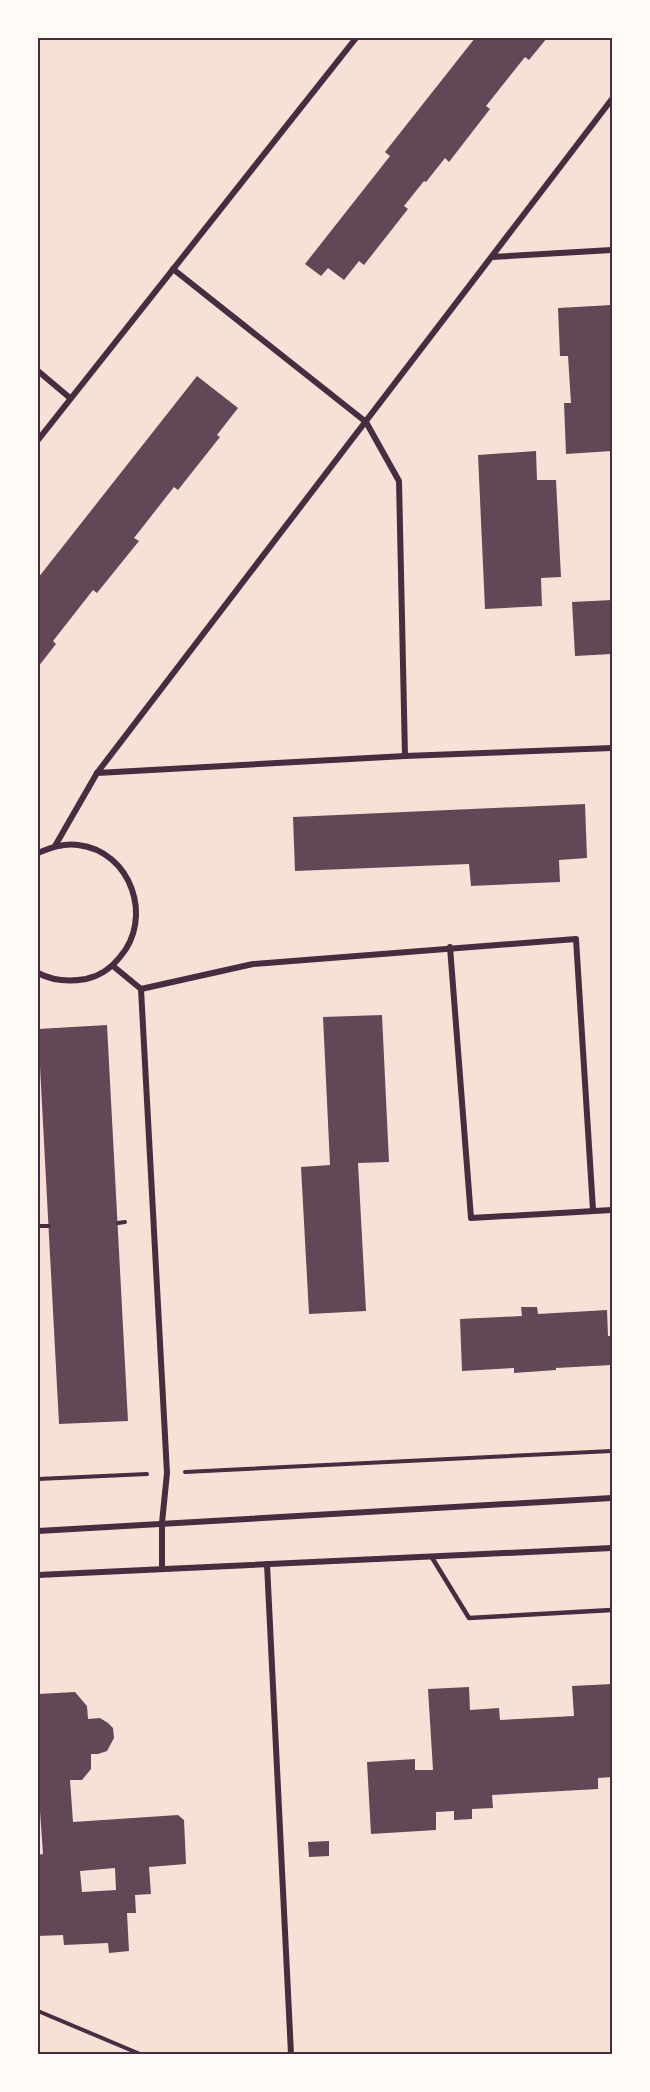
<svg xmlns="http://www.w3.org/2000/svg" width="650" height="2092" font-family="Arial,sans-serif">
	<rect width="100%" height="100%" fill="#f7e1d7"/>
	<g fill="#644757" fill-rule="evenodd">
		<path d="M475 38H547L529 60 525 57 486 106 490 109 449 162 445 158 426 182 424 181 404 206 408 209 364 265 359 261 344 280 328 268 321 276 305 264 390 156 385 152Z"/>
		<path d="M612 305V451L566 454 564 403H571L568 356H560L558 308Z"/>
		<path d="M197 376 238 408 217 435 220 437 178 490 174 487 134 538 139 541 97 593 93 590 53 641 56 644 38 667V578Z"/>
		<path d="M536 451 537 480H556L561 577 541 578 542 606 485 609 478 455Z"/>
		<path d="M612 600V654L575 656 572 602Z"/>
		<path d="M585 804 587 858 559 860 560 882 471 886 469 864 295 871 293 817Z"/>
		<path d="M382 1015 389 1162 358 1163 366 1311 309 1314 301 1167 330 1165 323 1017Z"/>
		<path d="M107 1025 128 1421 59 1424 38 1029Z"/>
		<path d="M521 1307H537L538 1314 607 1310 608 1336H612V1365L556 1368V1370L514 1373V1368L462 1371 460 1319 522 1316Z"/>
		<path d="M612 1684V1777L598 1778V1789L492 1795 493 1808 472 1809V1819L454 1820V1811L436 1812V1830L371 1834 367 1762 415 1759V1770H433L428 1689 469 1687 470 1710 499 1708 500 1720 574 1716 572 1686Z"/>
		<path d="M75 1692 87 1706 88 1719 100 1718 108 1723 113 1728 114 1738 107 1751 98 1754H91V1769L82 1780H70L73 1822 178 1815 184 1820 186 1864 149 1867 151 1894 135 1895 136 1913H127L129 1951 109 1953 108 1943 64 1945 63 1935 38 1936V1855L43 1854 38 1783V1694ZM115 1868 116 1890 82 1892 80 1871Z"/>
		<path d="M329 1841V1856L309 1857 308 1842Z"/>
	</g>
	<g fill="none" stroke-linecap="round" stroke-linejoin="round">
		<g stroke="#4a2c40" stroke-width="4">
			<path d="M118 1223 125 1222"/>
			<path d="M39 1226H49"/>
			<path d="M185 1472 612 1451"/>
			<path d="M38 1479 147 1474"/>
			<path d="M38 2011 140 2054"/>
		</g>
		<path stroke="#4a2c40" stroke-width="4.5" d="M431 1556 469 1618 612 1610"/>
		<g stroke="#4a2c40" stroke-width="6">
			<path d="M492 257 612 250"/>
			<path d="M173 269 366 422 399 481 405 756"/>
			<path d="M38 371 70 398"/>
			<path d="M38 440 356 38"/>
			<path d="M97 773 405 756 612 748"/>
			<path d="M55 846 97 773 612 99"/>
			<path d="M38 853C50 848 63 843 78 845 131 851 154 918 120 957 112 967 100 976 86 979 69 982 53 981 38 973"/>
			<path d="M450 947 471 1218 612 1210"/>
			<path d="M113 966 141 989 167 1473 162 1523V1569"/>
			<path d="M141 989 253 964 576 939 593 1210"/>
			<path d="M38 1531 612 1498"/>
			<path d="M267 1564 291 2054"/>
			<path d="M38 1575 612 1548"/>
		</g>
	</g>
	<rect width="650" height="2092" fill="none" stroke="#fffaf5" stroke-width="78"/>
	<rect x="39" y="39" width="572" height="2014" fill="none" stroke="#4a2c40" stroke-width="2"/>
</svg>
